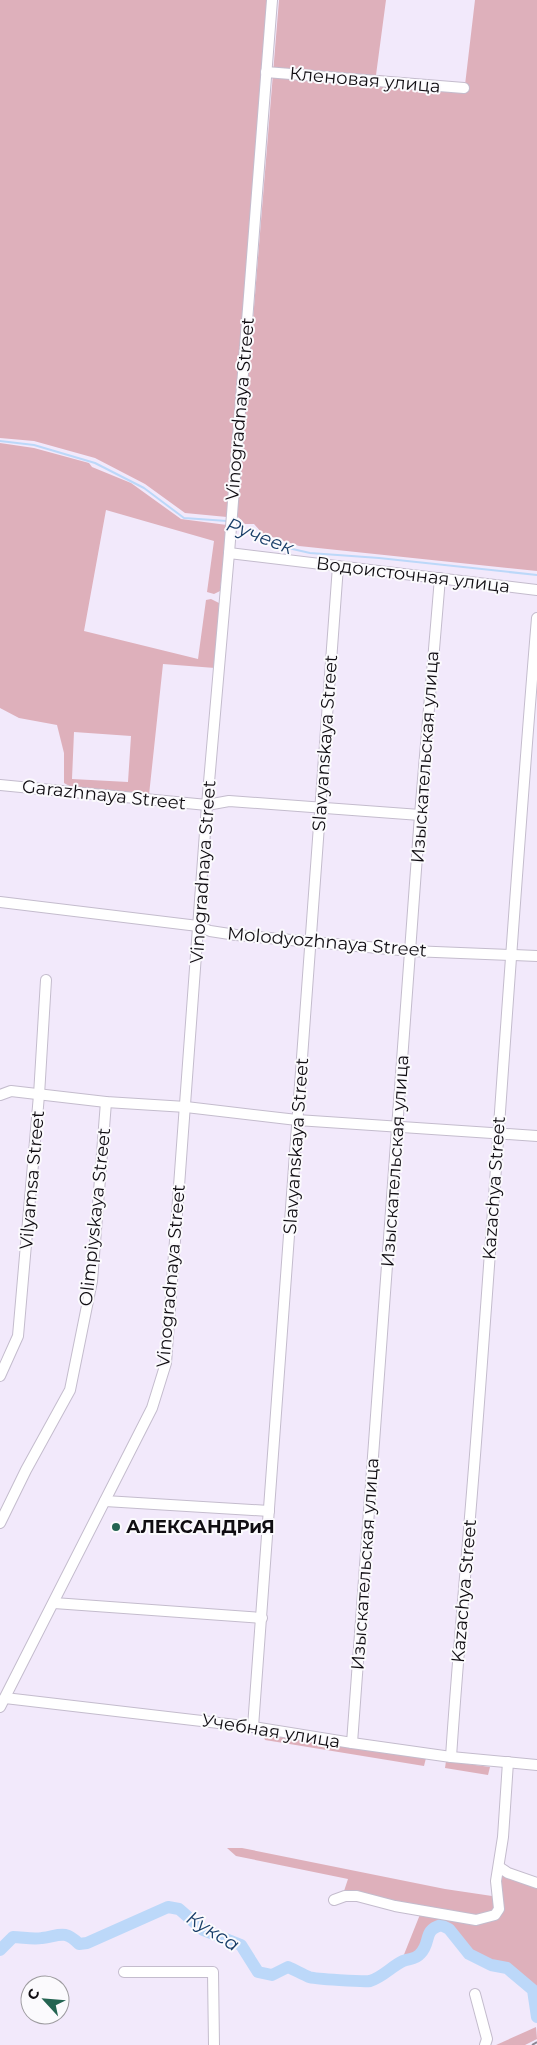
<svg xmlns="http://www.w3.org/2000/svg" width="537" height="2045" font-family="Montserrat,sans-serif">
	<rect width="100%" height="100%" fill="#f2e9fb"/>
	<g fill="#deb0bb" fill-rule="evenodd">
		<path d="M0 0H267L227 517 185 513 145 484 95 458 34 441 0 438Z"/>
		<path d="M279 0H386L376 75 465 85 475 0H537V571L299 546 263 534 254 524H245L237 516Z"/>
		<path d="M0 443 34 448 89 463 92 467 131 483 181 519 227 525 220 591 214 594 207 592 214 541 106 510 84 631 198 659 206 600 211 599 219 603 215 668 163 664 149 795 73 788 64 783V753L57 725 19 718 0 708ZM74 732 131 736 128 782 72 779Z"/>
		<path d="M263 1733 426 1758 424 1766 265 1740Z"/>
		<path d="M446 1761 490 1767 488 1775 445 1768Z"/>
		<path d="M227 1848H242L445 1889 492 1896 494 1891 496 1909 476 1917 343 1894 348 1879 236 1856Z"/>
		<path d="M501 1871 537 1885V1997L536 1989 508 1966 491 1963 471 1951 450 1927 441 1923 431 1925C421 1941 426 1957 403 1957L421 1912 498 1916Z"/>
		<path d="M536 2027 537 2039 525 2045H496Z"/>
	</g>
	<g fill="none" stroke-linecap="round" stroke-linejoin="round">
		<g stroke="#bcd8f9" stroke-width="2">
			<path d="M0 441 34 445 95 463 144 488 184 518 227 521"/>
			<path d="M236 526 275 545 310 553 379 558 537 575"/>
		</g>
		<path stroke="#bcd8f9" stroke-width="12" d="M0 1950 13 1937C22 1937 33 1940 42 1938 59 1936 64 1929 79 1944L87 1943 168 1907 179 1909 203 1930 241 1945 258 1972 272 1975 288 1967C295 1970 302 1974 309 1977 314 1979 365 1982 370 1981 383 1977 392 1966 403 1961 410 1958 415 1960 420 1954 432 1942 422 1931 441 1925L449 1929 469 1954 491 1965 507 1968 533 1990 537 2017"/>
		<g stroke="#c4bccd" stroke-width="12">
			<g id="minor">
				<path d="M266 72 464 88"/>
				<path d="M229 553 537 590"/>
				<path d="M0 785 207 805 229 801 420 815"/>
				<path d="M0 902 198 926 210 931 236 935 411 951 537 956"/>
				<path d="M0 1095 11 1091 106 1102 186 1107 297 1120 537 1136"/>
				<path d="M0 1376 18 1336 39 1095 46 980"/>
				<path d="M105 1501 269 1511"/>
				<path d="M0 1523 26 1470 70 1390 92 1281 106 1102"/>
				<path d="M54 1603 262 1618"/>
				<path d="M5 1698 253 1727 352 1743 451 1757 537 1765"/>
				<path d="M0 1707 152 1408 166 1363 207 805 229 553 272 0"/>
				<path d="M253 1727 338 566"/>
				<path d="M352 1743 420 815 440 578"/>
				<path d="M451 1757C458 1652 468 1547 476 1442 497 1168 514 893 537 618"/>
				<path d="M499 1867 508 1873 537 1883"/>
				<path d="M334 1900 345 1896H357L395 1906 476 1920 495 1915 499 1909 496 1881 503 1837 508 1762"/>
				<path d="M124 1972H213L214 2045"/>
				<path d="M475 1994 487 2039 485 2045"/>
			</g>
		</g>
		<use href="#minor" stroke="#fff" stroke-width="10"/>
		<path stroke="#8b8591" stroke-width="2" stroke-dasharray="10 5" stroke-linecap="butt" d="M532 2045 537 2042"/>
	</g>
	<circle fill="#246452" stroke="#fbfafd" stroke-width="2" cx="116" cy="1527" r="5"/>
	<g text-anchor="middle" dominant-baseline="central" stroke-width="4" stroke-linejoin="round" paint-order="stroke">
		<g font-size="18" fill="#100d12" stroke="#fbfafd">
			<text transform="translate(365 80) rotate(5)">Кленовая улица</text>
			<text transform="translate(240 409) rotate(-85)">Vinogradnaya Street</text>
			<text transform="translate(413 575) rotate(7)">Водоисточная улица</text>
			<text transform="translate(325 743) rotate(-86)">Slavyanskaya Street</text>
			<text transform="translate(425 757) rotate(-86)">Изыскательская улица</text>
			<text transform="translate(104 795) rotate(6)">Garazhnaya Street</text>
			<text transform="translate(203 872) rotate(-86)">Vinogradnaya Street</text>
			<text transform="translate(327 942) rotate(5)">Molodyozhnaya Street</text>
			<text transform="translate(296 1146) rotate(-86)">Slavyanskaya Street</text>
			<text transform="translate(395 1161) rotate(-86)">Изыскательская улица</text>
			<text transform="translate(32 1180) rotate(-85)">Vilyamsa Street</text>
			<text transform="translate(494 1188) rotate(-86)">Kazachya Street</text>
			<text transform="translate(95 1217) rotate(-84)">Olimpiyskaya Street</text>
			<text transform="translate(171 1276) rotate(-85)">Vinogradnaya Street</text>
			<text transform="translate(365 1564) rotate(-86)">Изыскательская улица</text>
			<text transform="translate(464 1591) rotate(-85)">Kazachya Street</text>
			<text transform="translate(271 1731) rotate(9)">Учебная улица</text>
		</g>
		<g font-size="18" font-weight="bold" fill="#100d12" stroke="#fbfafd" text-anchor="start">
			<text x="126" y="1527">АЛЕКСАНДРиЯ</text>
		</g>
		<g font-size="19" font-style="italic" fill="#183e68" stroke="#fbfafd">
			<text transform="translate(260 536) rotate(21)">Ручеек</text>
			<text transform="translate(213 1931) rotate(32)">Кукса</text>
		</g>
	</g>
	<g transform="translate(45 2000) rotate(296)"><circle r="24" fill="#fbfafd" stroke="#9d9b9f"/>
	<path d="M0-4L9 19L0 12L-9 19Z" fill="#246452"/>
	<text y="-8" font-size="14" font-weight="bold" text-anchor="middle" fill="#100d12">С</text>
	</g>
</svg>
